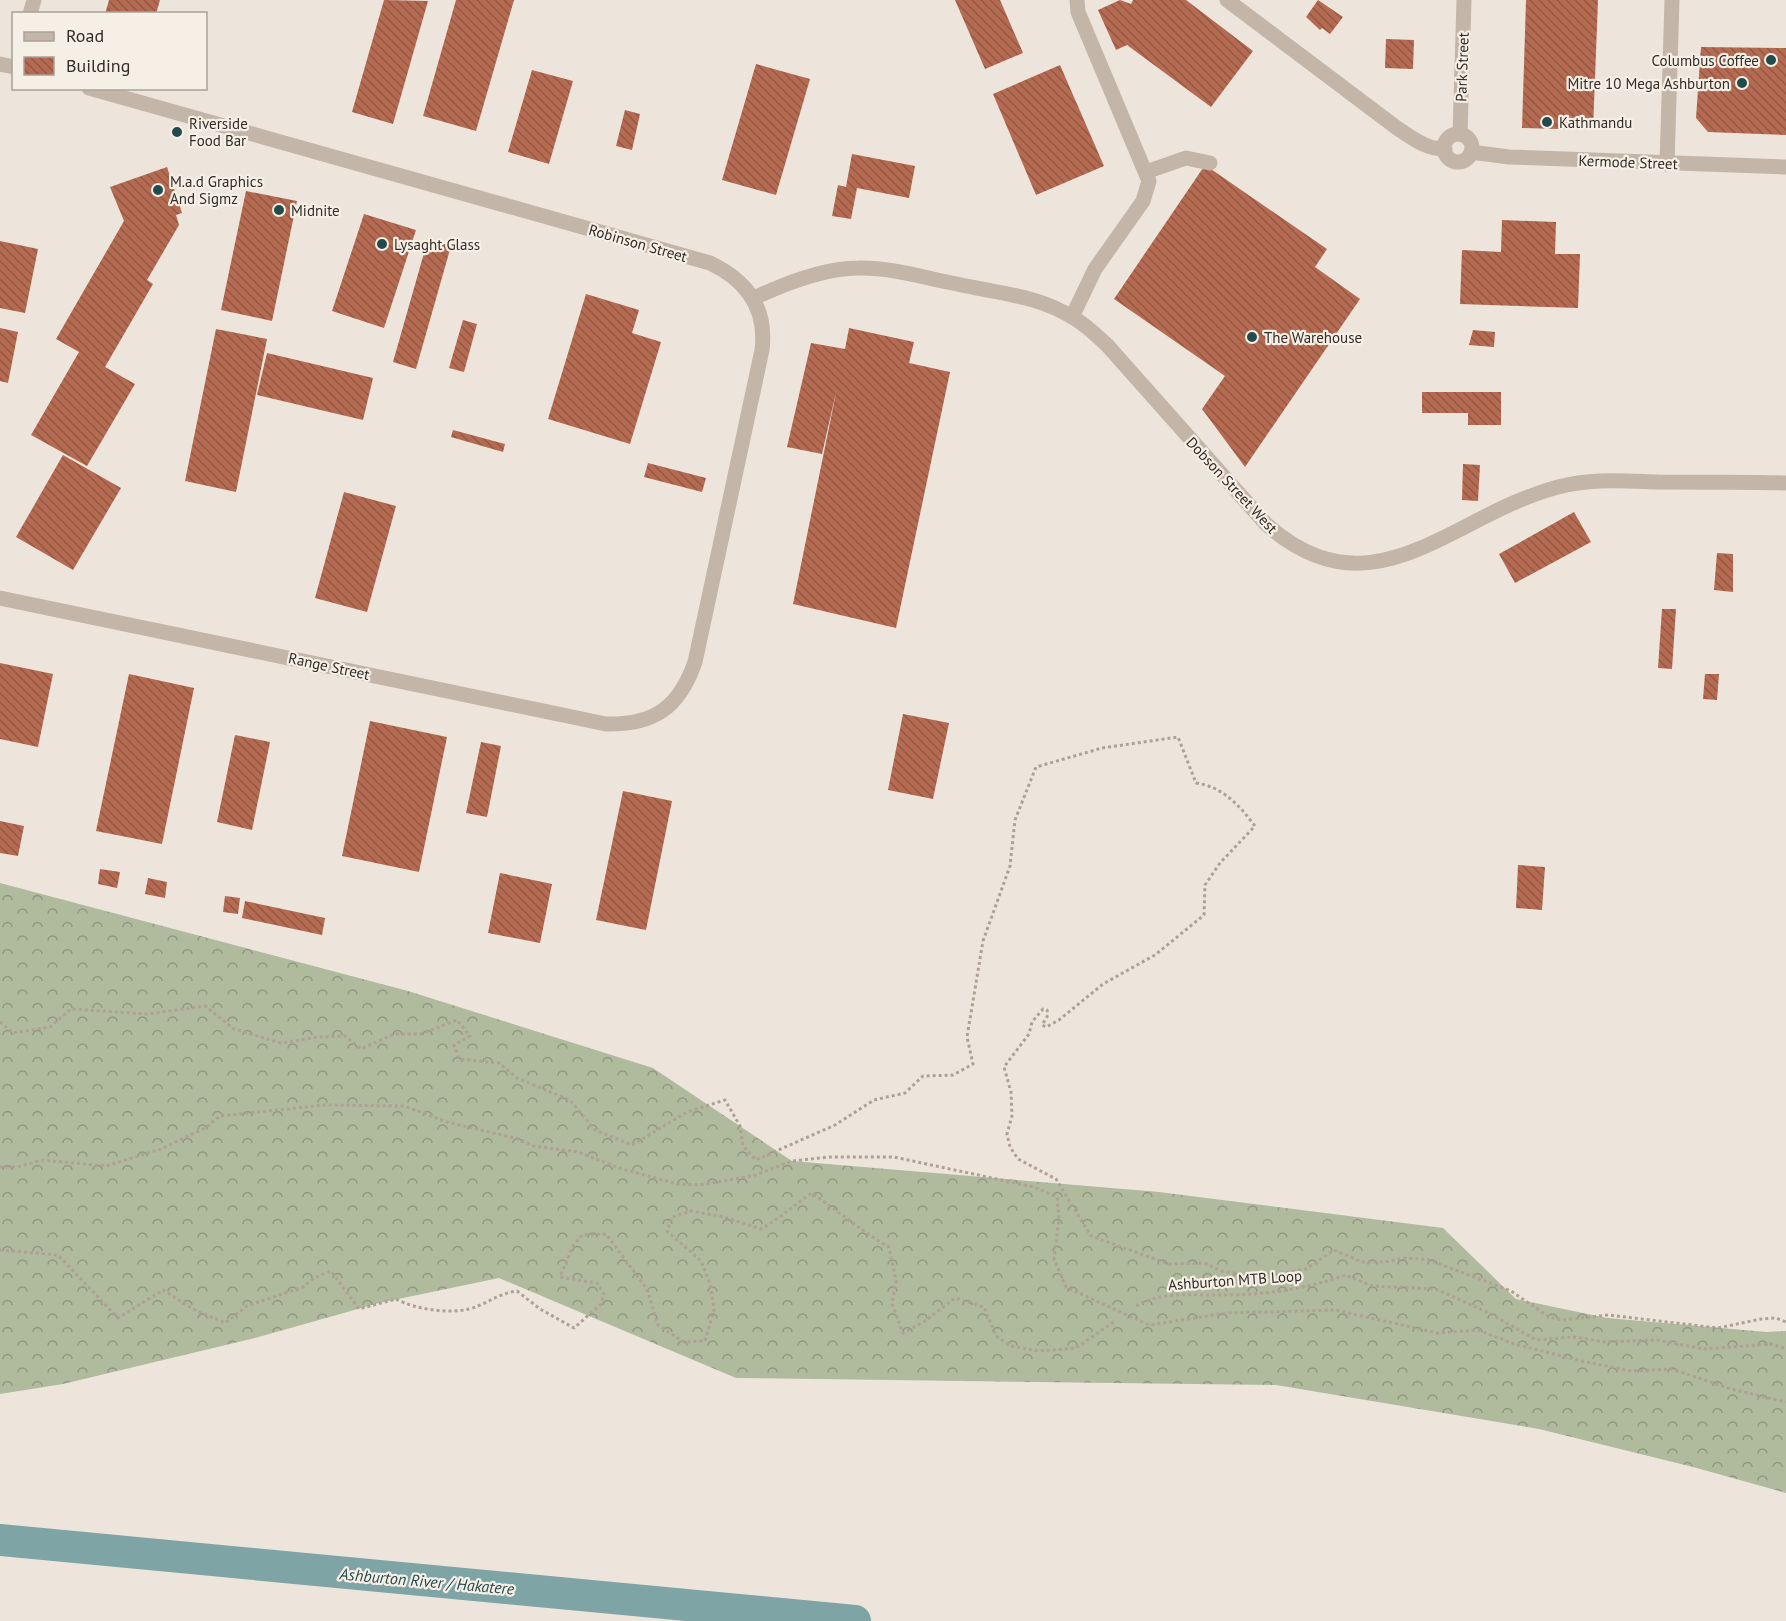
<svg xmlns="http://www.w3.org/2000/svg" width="1786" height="1621" font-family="'PT Sans',sans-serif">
	<defs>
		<pattern id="forest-crowns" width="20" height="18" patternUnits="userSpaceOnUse" patternTransform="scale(1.5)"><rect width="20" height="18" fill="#b0ba9d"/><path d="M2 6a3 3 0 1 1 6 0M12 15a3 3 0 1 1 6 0" fill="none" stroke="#909780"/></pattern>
		<pattern id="building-back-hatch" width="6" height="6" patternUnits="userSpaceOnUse" patternTransform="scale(1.5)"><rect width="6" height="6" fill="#b56b52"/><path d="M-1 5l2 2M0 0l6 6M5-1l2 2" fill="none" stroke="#945844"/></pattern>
	</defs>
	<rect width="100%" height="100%" fill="#ede5db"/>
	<path fill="url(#forest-crowns)" d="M0 883 408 991 653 1068 792 1161 1159 1192 1443 1228 1516 1299 1607 1318 1767 1332 1786 1331V1493L1693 1467 1539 1429 1276 1385 736 1378 499 1278 379 1303 255 1338 63 1384 0 1394Z"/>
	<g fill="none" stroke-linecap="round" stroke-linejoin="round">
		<path stroke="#7ea4a6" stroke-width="32" d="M0 1540 855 1621"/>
	</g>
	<g fill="url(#building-back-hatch)">
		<path d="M109 0H160L156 14H105Z"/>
		<path d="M384 0 428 1 393 124 352 112Z"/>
		<path d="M456 0H514L476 131 423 116Z"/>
		<path d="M955 0H1000L1023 53 985 69Z"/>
		<path d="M1120 0 1131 4 1133 0H1186L1253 51 1211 107 1127 45 1116 50 1098 10Z"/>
		<path d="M1318 0 1343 17 1330 34 1322 28 1320 30 1306 17Z"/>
		<path d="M1526 0H1598L1593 130 1522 128Z"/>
		<path d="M1386 39 1414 40 1413 69 1385 68Z"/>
		<path d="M1701 47 1786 48V135L1708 132 1696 118Z"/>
		<path d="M756 64 810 79 776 195 722 180Z"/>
		<path d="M1060 65 1104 166 1036 195 993 94Z"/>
		<path d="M532 70 573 81 549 164 508 152Z"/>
		<path d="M625 110 640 114 632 150 616 146Z"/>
		<path d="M852 154 915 166 909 198 857 188 851 219 832 216 838 185 846 187Z"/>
		<path d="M1205 165 1327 249 1315 267 1360 299 1245 467 1202 409 1225 376 1114 299Z"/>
		<path d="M167 167 182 213 176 215 179 225 147 280 153 284 105 367 135 384 87 466 31 435 79 352 56 339 124 221 110 187Z"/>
		<path d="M246 191 297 201 272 321 221 310Z"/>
		<path d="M364 214 416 230 384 328 332 311Z"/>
		<path d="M1502 220 1556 222 1555 254H1580L1578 308 1460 304 1462 250 1501 252Z"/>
		<path d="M428 239 451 246 416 369 393 362Z"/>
		<path d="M0 241 38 249 25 313 0 308Z"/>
		<path d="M586 294 639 310 632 333 661 342 630 444 548 419Z"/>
		<path d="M463 320 477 324 464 372 449 368Z"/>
		<path d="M0 328 18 332 8 383 0 381Z"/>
		<path d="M849 328 914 342 909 363 950 372 896 628 793 604 837 388 822 454 787 447 811 343 845 349Z"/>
		<path d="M216 329 267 339 236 492 185 481Z"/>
		<path d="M1473 330 1495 332 1494 347 1469 345Z"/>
		<path d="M267 353 373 378 363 420 257 395Z"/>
		<path d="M1422 392H1501V425H1468V413H1422Z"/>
		<path d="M453 430 505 444 503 452 451 437Z"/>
		<path d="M63 455 121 488 73 570 16 537Z"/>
		<path d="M648 463 706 478 702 492 644 477Z"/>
		<path d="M1463 464 1480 465 1478 501 1462 500Z"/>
		<path d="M344 492 396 506 367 612 315 598Z"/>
		<path d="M1574 512 1591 542 1515 583 1499 554Z"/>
		<path d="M1717 553 1733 554V592L1714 590Z"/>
		<path d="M1662 609H1676L1672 669 1658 668Z"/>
		<path d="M0 663 53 674 38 747 0 739Z"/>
		<path d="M129 674 194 688 162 844 96 831Z"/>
		<path d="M1705 674H1719L1717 700 1703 699Z"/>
		<path d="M903 714 949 723 933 799 888 790Z"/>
		<path d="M370 721 447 737 419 872 342 856Z"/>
		<path d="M235 735 270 742 252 830 217 822Z"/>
		<path d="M481 742 501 746 487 817 466 813Z"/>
		<path d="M623 791 672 801 646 930 596 920Z"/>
		<path d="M0 821 24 826 18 856 0 853Z"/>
		<path d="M1518 865 1545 867 1542 910 1516 908Z"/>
		<path d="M100 869 120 872 117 888 98 884Z"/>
		<path d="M500 873 552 884 540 943 488 933Z"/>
		<path d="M148 878 167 882 165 898 145 894Z"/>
		<path d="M225 896 240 898 238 914 223 912Z"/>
		<path d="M245 901 325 918 322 935 242 918Z"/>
	</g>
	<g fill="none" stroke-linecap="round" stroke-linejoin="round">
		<g stroke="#afa093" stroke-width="3" stroke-dasharray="3 3" stroke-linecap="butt">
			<path d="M0 1022 13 1033 50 1027 71 1009 148 1014 205 1006 234 1029 281 1043 318 1037 345 1036 361 1049 394 1034H421L457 1020 470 1036 454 1045 459 1059 499 1063 517 1078 570 1100 595 1130 632 1145 687 1112 725 1100 740 1126 743 1146 756 1160 835 1125 874 1100 905 1093 923 1076 953 1075 973 1064 967 1037 983 941 1010 866 1015 820 1036 767 1102 748 1178 737 1196 783C1223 787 1239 805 1255 826L1220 863 1205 885 1204 915 1155 955 1103 984 1059 1020 1046 1027 1042 1025 1048 1015 1047 1010 1043 1009 1032 1022 1029 1034 1004 1067 1011 1092 1012 1116 1007 1134 1010 1147 1018 1159 1056 1179 1091 1236 1169 1264 1205 1263 1221 1271 1240 1274H1277L1306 1269 1334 1250 1362 1262H1384L1406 1258 1429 1260 1511 1291 1549 1317 1563 1320 1608 1315 1718 1328 1761 1319 1776 1318 1786 1322"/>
			<path d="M0 1167H17L43 1160 106 1166 161 1149 205 1128 220 1116 325 1105 404 1106 447 1122 519 1139 533 1146 578 1152 619 1168 677 1184 699 1185 753 1176 792 1161 829 1157H894L1034 1187 1057 1197 1059 1219 1054 1259 1066 1287 1149 1325 1227 1313 1335 1310 1438 1333 1478 1330 1514 1344 1582 1361 1631 1371 1672 1369 1731 1389 1786 1402"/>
			<path d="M0 1250 58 1255 118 1318 163 1290 193 1309 225 1323 247 1306 303 1287 314 1278 331 1271 359 1309 396 1299C416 1310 457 1316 478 1306 492 1300 502 1293 517 1291L540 1309 574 1328 601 1304 604 1294 597 1283 560 1277 573 1246 582 1235 606 1234 647 1289 658 1325 684 1342 705 1341 714 1310 711 1286 701 1261 667 1231 672 1217 691 1211 724 1217 761 1229C779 1219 794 1205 812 1193 838 1211 861 1231 889 1247L896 1281 892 1304 903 1333 925 1321 955 1298 984 1307 996 1336 1011 1346 1039 1351 1076 1348 1115 1321"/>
			<path d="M1136 1306C1164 1290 1192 1296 1222 1295 1265 1295 1306 1289 1346 1275L1372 1286 1436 1289 1491 1314 1536 1340 1575 1337 1604 1342 1657 1340 1704 1349 1772 1344 1786 1349"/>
		</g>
		<g stroke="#c4b5a9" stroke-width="15">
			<path d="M1227 0 1397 128C1411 137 1427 150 1445 149"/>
			<path d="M30 14 34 0"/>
			<path d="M0 64 14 67"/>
			<path d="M1460 134 1464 0"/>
			<circle cx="1458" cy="148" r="14"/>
			<path d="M1471 152 1509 157 1786 167"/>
			<path d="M1667 164 1672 0"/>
			<path d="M1146 172 1186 158 1210 163"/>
			<path d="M754 298C784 284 824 268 858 268 891 267 925 278 957 284 992 292 1031 295 1063 312 1080 320 1093 332 1107 345L1266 524C1373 619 1451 515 1558 487 1591 478 1625 481 1658 482 1701 482 1743 482 1786 483"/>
			<path d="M1072 317 1095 269 1143 201 1149 181 1078 12 1077 0"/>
			<path d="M0 598 606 724C654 725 679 708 695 662L762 350C767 309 748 281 710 263L89 88"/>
		</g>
	</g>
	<g fill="#234a4d" stroke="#f6efe6" stroke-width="2">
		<circle cx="1771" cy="60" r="6"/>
		<circle cx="1742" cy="83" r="6"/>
		<circle cx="1547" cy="122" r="6"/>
		<circle cx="177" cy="132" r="6"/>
		<circle cx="158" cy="190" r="6"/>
		<circle cx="279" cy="210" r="6"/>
		<circle cx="382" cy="244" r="6"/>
		<circle cx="1252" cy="337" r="6"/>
	</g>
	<g text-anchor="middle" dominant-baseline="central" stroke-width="4.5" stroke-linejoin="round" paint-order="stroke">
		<g font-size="15" fill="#322b27" stroke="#f6efe6" text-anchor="start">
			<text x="1759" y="60" text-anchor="end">Columbus Coffee</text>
			<text x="1730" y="83" text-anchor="end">Mitre 10 Mega Ashburton</text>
			<text x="1559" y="122">Kathmandu</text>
			<text x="189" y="123">Riverside<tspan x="189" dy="17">Food Bar</tspan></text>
			<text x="170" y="181">M.a.d Graphics<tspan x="170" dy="17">And Sigmz</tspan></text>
			<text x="291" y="210">Midnite</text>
			<text x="394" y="244">Lysaght Glass</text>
			<text x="1264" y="337">The Warehouse</text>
		</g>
		<g font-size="15" fill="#322b27" stroke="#f6efe6">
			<text transform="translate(1462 67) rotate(-88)">Park Street</text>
			<text transform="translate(1628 162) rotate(2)">Kermode Street</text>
			<text transform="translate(638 243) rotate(16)">Robinson Street</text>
			<text transform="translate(1232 485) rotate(47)">Dobson Street West</text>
			<text transform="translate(329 666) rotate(12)">Range Street</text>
			<text transform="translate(1235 1280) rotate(-4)">Ashburton MTB Loop</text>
		</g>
		<g font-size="16" font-style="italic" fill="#234a4d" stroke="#f6efe6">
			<text transform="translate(427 1581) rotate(5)">Ashburton River / Hakatere</text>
		</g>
	</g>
	<rect x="12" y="12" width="195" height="78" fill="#f6efe6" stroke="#a8a19a" stroke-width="1.5"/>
	<rect x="24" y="32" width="30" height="9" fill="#c4b5a9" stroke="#a8a19a" stroke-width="1.5"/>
	<text x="66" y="42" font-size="18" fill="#322b27">Road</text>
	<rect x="24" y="57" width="30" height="18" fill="url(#building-back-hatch)" stroke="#a8a19a" stroke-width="1.5"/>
	<text x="66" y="72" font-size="18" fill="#322b27">Building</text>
</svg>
